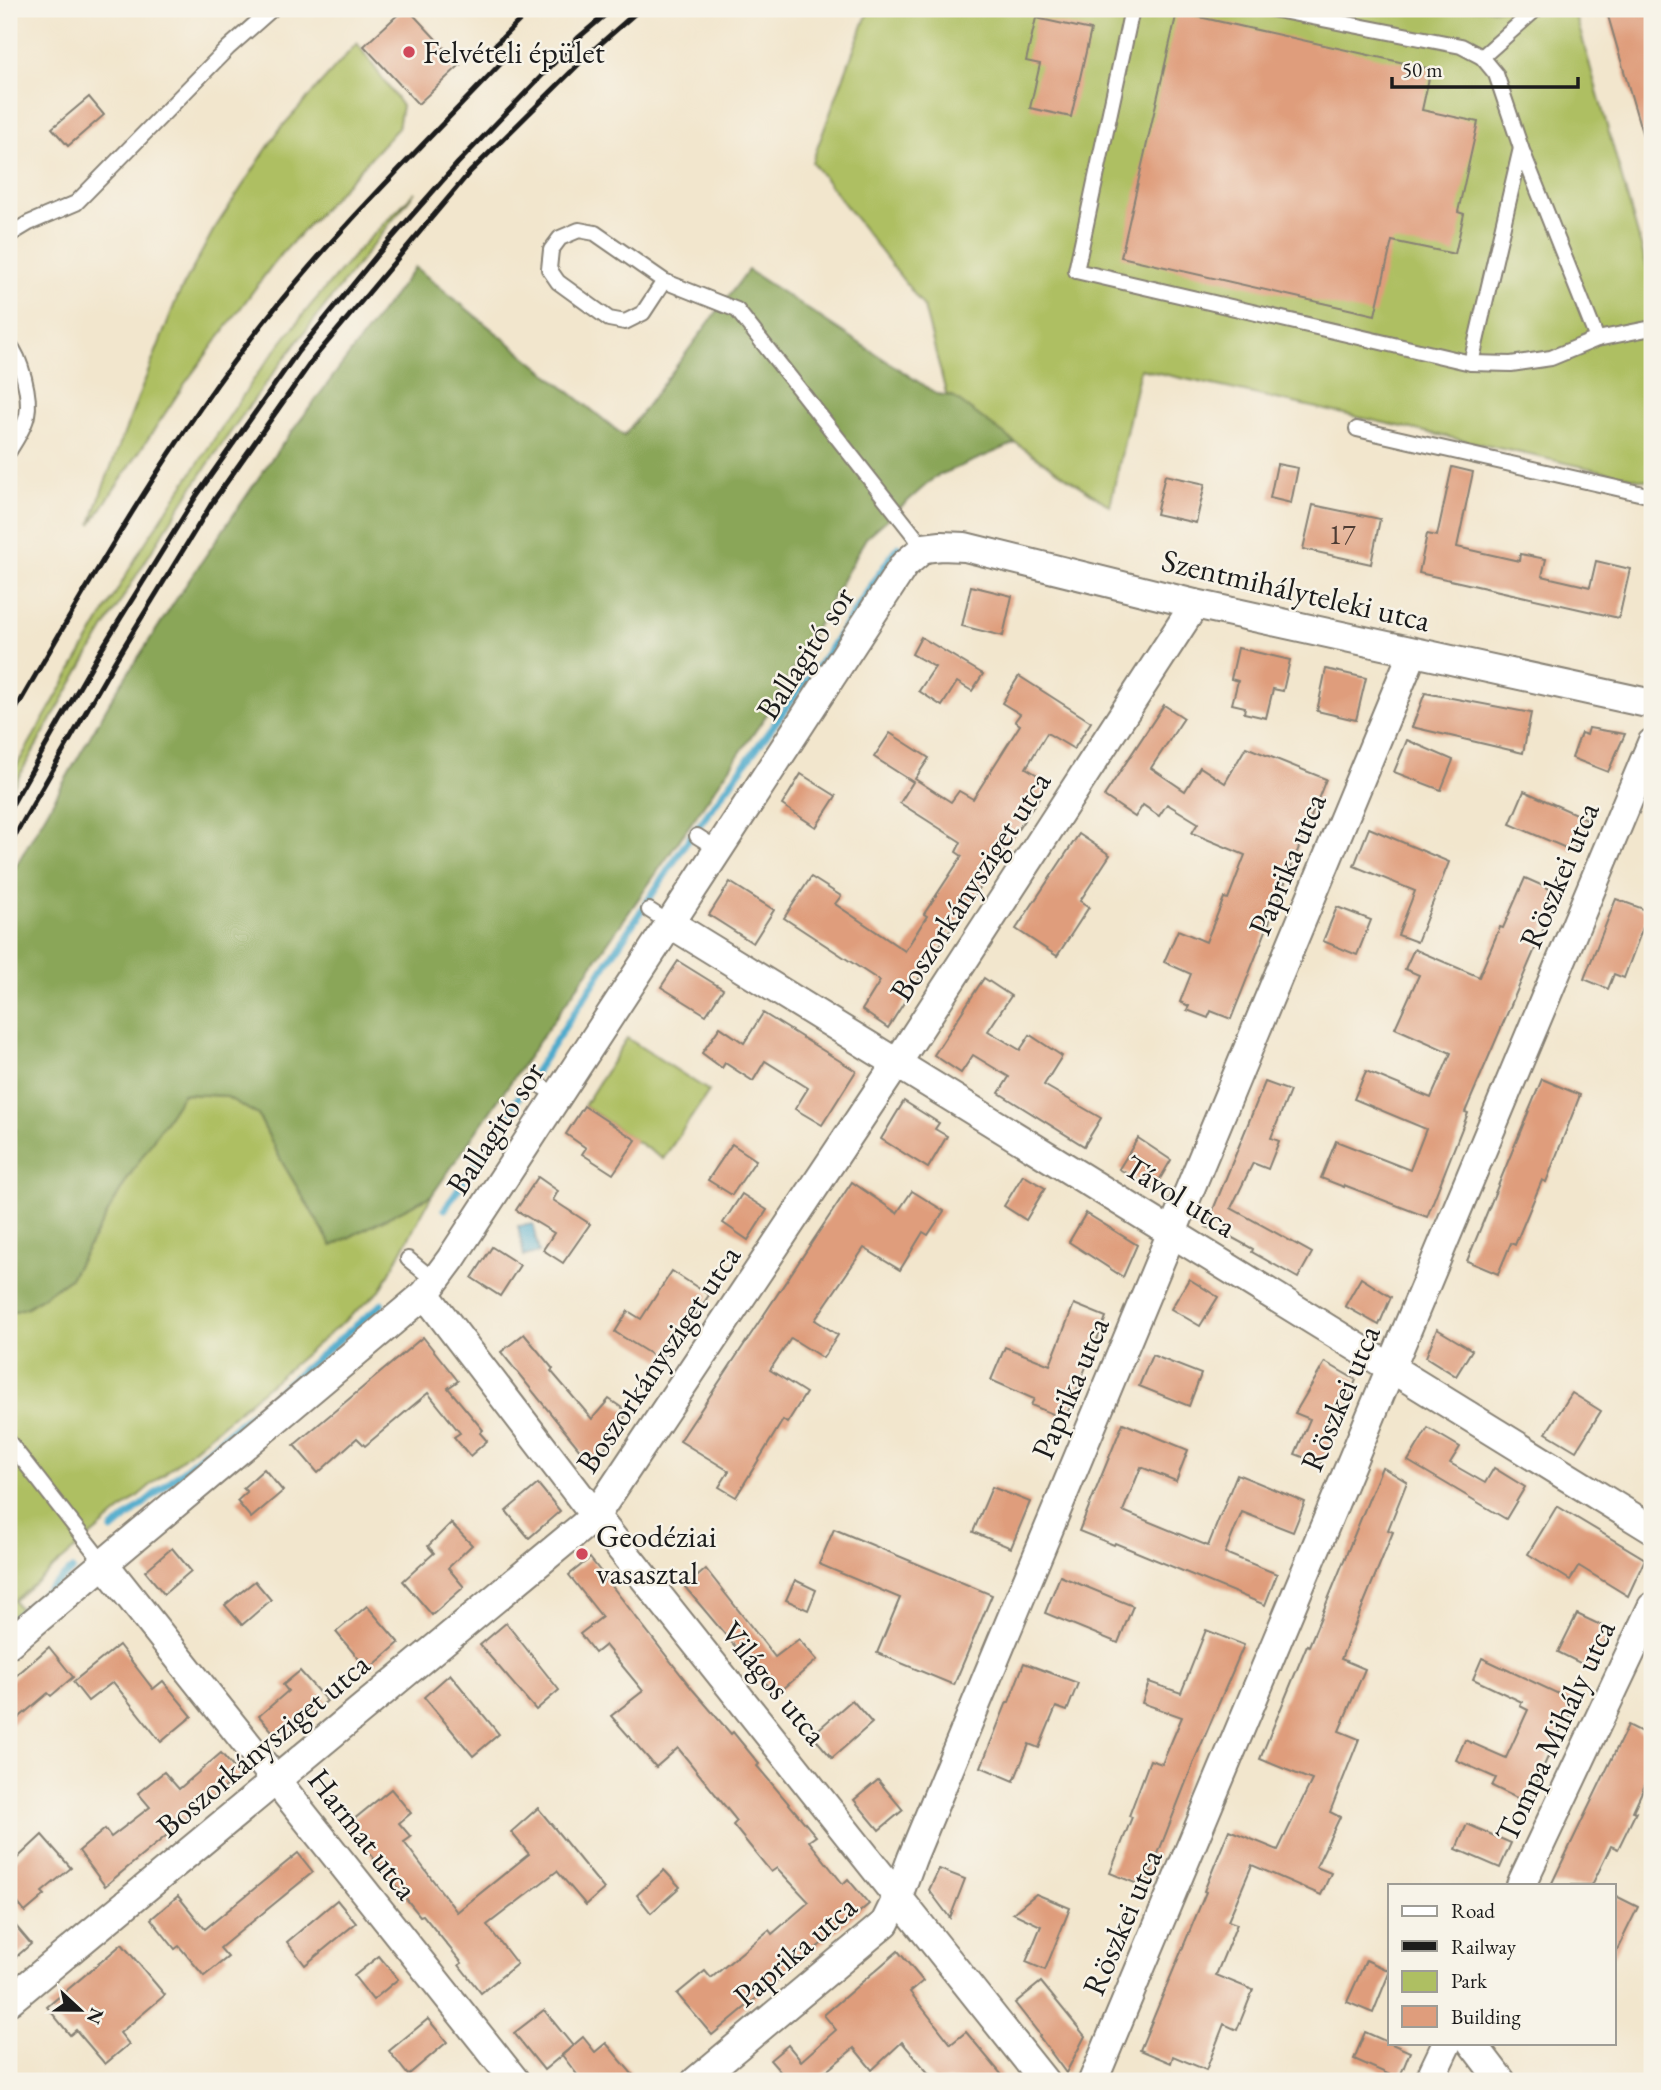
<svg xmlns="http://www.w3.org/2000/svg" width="1661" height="2090" font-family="'EB Garamond',serif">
	<rect width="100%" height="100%" fill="#f7f3e8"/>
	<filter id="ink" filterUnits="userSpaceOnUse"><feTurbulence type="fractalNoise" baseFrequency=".0143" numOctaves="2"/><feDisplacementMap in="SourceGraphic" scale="14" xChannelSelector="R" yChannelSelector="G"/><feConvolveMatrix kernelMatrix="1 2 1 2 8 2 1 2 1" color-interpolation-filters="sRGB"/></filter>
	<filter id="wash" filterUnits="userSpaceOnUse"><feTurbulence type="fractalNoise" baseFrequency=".00686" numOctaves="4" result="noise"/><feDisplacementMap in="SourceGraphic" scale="28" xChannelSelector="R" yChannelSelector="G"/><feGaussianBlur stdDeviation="1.57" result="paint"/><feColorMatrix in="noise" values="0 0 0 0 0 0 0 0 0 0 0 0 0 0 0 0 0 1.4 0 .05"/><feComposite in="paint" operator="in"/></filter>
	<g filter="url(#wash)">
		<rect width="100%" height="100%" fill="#f2e6cd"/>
		<g fill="#aebf62" stroke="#656e3f" stroke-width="2">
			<path d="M869 9H1574L1652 285V482L1140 369 1110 506 947 397 924 307 812 162Z"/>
			<path d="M357 43 402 106 398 128 276 260 186 382 91 524 102 490 177 298 213 231 279 130Z"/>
			<path d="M415 192C335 293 253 394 183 502 121 597 65 695 9 794V779L141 549 258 373 311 305 360 248Z"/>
			<path d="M627 1038 709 1091 663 1159 584 1106Z"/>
			<path d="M183 1094 225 1096 258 1115 282 1162 332 1246 432 1195 380 1291 14 1601 27 1618 9 1633V1313L28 1307 70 1278 128 1178Z"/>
		</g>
		<path fill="#8aa658" stroke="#53613a" stroke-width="2" d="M415 267 624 436 748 270 937 394 952 396 1016 443 935 477 866 538 772 707 432 1195 332 1246 282 1162 258 1115 225 1096 183 1094 128 1178 70 1278 28 1307 9 1313V1142L16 1130 9 1125V878L115 693 179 595 272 458Z"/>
		<path fill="#4daacc" stroke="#346374" stroke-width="2" d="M533 1224 539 1253 524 1256 518 1226Z"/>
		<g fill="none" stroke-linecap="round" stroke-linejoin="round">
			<g stroke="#4daacc" stroke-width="7">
				<path d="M445 1209 686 843 828 652 895 550 899 547"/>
				<path d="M112 1530 382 1304"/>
				<path d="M9 1622 72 1570"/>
			</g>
		</g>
		<g id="blocks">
			<g fill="#df9d7c">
				<path d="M404 9H408L460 65 418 104 364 46Z"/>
				<path d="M1606 9H1652V149L1647 150Z"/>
				<path d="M1177 12 1431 69 1422 110 1478 122 1458 212 1464 214 1455 254 1392 241 1375 315 1121 257Z"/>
				<path d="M1036 18 1091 30 1071 117 1030 108 1040 64 1026 61Z"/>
				<path d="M89 97 104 115 68 146 52 128Z"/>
				<path d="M1277 464 1298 468 1291 503 1270 498Z"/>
				<path d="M1452 467 1473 472 1457 547 1519 561 1520 554 1546 559 1542 576 1590 587 1596 561 1630 569 1619 618 1419 573 1427 534 1437 536Z"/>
				<path d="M1165 475 1205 484 1196 523 1156 514Z"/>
				<path d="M1313 505 1380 519 1371 564 1303 549Z"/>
				<path d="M971 586 1012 596 1003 636 962 626Z"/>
				<path d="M921 637 983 674 972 691 957 682 942 706 919 691 935 667 912 654Z"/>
				<path d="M1238 648 1290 660 1283 691 1273 689 1266 718 1244 713 1245 707 1232 704 1238 681 1231 679Z"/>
				<path d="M1326 669 1366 678 1356 720 1317 711Z"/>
				<path d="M1019 676 1091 722 1074 749 1047 733 1026 768 1049 782 951 932 949 931 888 1028 862 1010 880 981 784 918 811 877 841 896 835 904 905 951 927 916 924 914 962 856 956 852 961 842 900 803 913 782 874 757 890 733 929 758 915 779 951 802 959 791 973 799 1020 725 1015 721 1020 714 1002 703Z"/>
				<path d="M1425 693 1531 713 1523 753 1412 727Z"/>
				<path d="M1164 705 1184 718 1151 768 1185 791 1200 767 1225 783 1246 747 1326 779 1231 1019 1211 1011 1208 1018 1187 1010 1189 1006 1180 1002 1191 974 1164 962 1178 930 1206 942 1224 898 1228 899 1245 855 1192 833 1198 823 1167 804 1159 816 1143 805 1135 817 1104 796Z"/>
				<path d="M1589 728 1625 734 1608 772 1572 758 1581 733 1587 735Z"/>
				<path d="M1407 740 1453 760 1441 790 1394 772Z"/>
				<path d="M801 774 836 796 816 827 782 805Z"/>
				<path d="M1524 791 1587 819 1573 851 1510 824Z"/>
				<path d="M1369 828 1449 862 1417 942 1398 935 1415 891 1354 866Z"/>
				<path d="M1079 834 1110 855 1080 901 1089 907 1057 956 1016 929Z"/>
				<path d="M1525 878 1559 893 1465 1112 1468 1113 1427 1217 1344 1185V1187L1321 1178 1336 1141 1410 1170 1426 1129 1354 1099 1366 1071 1431 1098 1451 1053 1395 1028 1419 975 1405 969 1414 949 1479 977 1500 927 1503 928Z"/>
				<path d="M730 882 774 910 753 943 709 915Z"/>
				<path d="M1616 899 1649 911 1624 978 1614 974 1608 989 1584 979Z"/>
				<path d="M1337 907 1371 920 1357 955 1323 941Z"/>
				<path d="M678 961 723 989 706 1015 661 987Z"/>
				<path d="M984 978 1011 996 988 1031 1020 1050 1030 1035 1062 1056 1044 1085 1101 1118 1084 1146 999 1093 1009 1077 973 1055 961 1073 934 1055Z"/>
				<path d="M763 1013 856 1071 822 1125 795 1109 808 1088 765 1061 753 1081 725 1063 722 1068 702 1053 720 1027 744 1043Z"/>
				<path d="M1542 1079 1580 1095 1546 1182 1542 1180 1515 1245 1511 1243 1498 1274 1467 1261Z"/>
				<path d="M1265 1082 1290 1091 1271 1138 1279 1141 1268 1169 1253 1163 1231 1208 1312 1253 1298 1278 1252 1252 1253 1249 1220 1231 1219 1232 1206 1227Z"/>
				<path d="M904 1101 939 1123 935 1129 947 1136 928 1168 881 1139Z"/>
				<path d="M584 1106 636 1140 613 1174 582 1154 586 1148 566 1134Z"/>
				<path d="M1138 1138 1171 1160 1154 1189 1119 1169Z"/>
				<path d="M732 1144 756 1160 732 1195 708 1180Z"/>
				<path d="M1023 1175 1045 1188 1026 1220 1004 1206Z"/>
				<path d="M538 1177 558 1191 553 1200 590 1224 563 1263 543 1250 554 1233 516 1210Z"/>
				<path d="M852 1182 897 1213 912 1191 944 1211 928 1235 923 1232 900 1270 864 1248 815 1320 838 1335 823 1358 791 1338 770 1370 806 1393 787 1423 783 1420 736 1497 719 1487 729 1471 680 1441Z"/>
				<path d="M742 1194 767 1210 748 1240 723 1223Z"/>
				<path d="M1086 1213 1137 1245 1123 1277 1069 1242Z"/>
				<path d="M492 1247 520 1265 500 1296 472 1278Z"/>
				<path d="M672 1271 709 1295 689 1325 684 1322 660 1360 615 1332 628 1311 641 1319Z"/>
				<path d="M1361 1278 1391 1297 1379 1325 1345 1306Z"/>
				<path d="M1189 1279 1218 1297 1200 1326 1171 1309Z"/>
				<path d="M1074 1304 1106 1317 1065 1419 1031 1405 1034 1399 991 1380 1005 1347 1050 1365Z"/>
				<path d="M1437 1329 1472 1350 1456 1376 1426 1357Z"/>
				<path d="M524 1334 553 1369 551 1371 592 1419 609 1399 628 1412 593 1466 501 1352Z"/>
				<path d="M423 1337 458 1381 448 1388 483 1430 480 1433 487 1441 470 1456 454 1437 460 1433 428 1393 365 1446 357 1438 318 1473 294 1445Z"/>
				<path d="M1152 1355 1201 1374 1189 1406 1139 1386Z"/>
				<path d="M1325 1362 1356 1380 1321 1464 1295 1454 1310 1419 1295 1413Z"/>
				<path d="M1572 1393 1601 1411 1576 1451 1546 1433Z"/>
				<path d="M1123 1423 1188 1450 1176 1481 1141 1467 1123 1511 1208 1546 1237 1474 1305 1502 1293 1532 1242 1512 1225 1553 1277 1574 1265 1605 1115 1543 1114 1545 1079 1531Z"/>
				<path d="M1428 1428 1460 1447 1450 1463 1485 1483 1494 1468 1525 1487 1506 1519 1408 1461Z"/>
				<path d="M1382 1467 1407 1482 1388 1530 1393 1532 1341 1659 1365 1669 1339 1731 1359 1739 1330 1812 1340 1817 1316 1867 1331 1873 1321 1895 1252 1865 1228 1921 1237 1924 1216 1975 1253 1990 1237 2030 1224 2024 1206 2070 1173 2056 1171 2063 1140 2050 1206 1892 1204 1891 1229 1830 1278 1850 1312 1780 1260 1759 1307 1645 1309 1646Z"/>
				<path d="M264 1469 283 1491 251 1518 237 1501 247 1492 243 1488Z"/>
				<path d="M538 1484 560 1511 529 1538 506 1511Z"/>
				<path d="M992 1487 1030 1502 1011 1548 973 1532Z"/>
				<path d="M1557 1506 1645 1559 1628 1596 1579 1566 1570 1580 1528 1554Z"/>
				<path d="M451 1523 472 1545 448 1568 464 1587 432 1615 403 1581 434 1553 428 1546Z"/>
				<path d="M834 1529 992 1595 954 1685 877 1653 900 1598 819 1564Z"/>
				<path d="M172 1548 191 1571 164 1594 145 1571Z"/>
				<path d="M590 1558 693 1690 731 1734 733 1732 759 1764 757 1766 816 1836 809 1841 843 1884 848 1879 869 1904 712 2035 677 1994 705 1971 711 1978 769 1930 772 1934 809 1902 777 1868 771 1872 733 1825 737 1821 678 1748 656 1767 611 1716 643 1691 605 1645 595 1653 580 1634 602 1617 569 1575Z"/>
				<path d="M706 1569 775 1657 799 1639 817 1660 776 1695 685 1587Z"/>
				<path d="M1060 1576 1133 1606 1118 1643 1045 1613Z"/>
				<path d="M795 1580 816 1590 808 1610 786 1600Z"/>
				<path d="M255 1581 271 1600 242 1625 225 1605Z"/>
				<path d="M367 1606 399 1643 368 1670 336 1632Z"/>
				<path d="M1577 1614 1611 1630 1592 1669 1558 1652Z"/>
				<path d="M506 1623 559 1690 536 1710 480 1645Z"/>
				<path d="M1206 1630 1244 1645 1195 1759 1145 1887 1110 1873 1132 1817 1129 1816 1150 1760 1162 1764 1182 1717 1142 1703 1149 1682 1181 1693Z"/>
				<path d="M119 1645 153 1689 163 1681 192 1716 161 1742 113 1682 88 1701 73 1682Z"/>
				<path d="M49 1647 73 1677 51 1696 48 1693 9 1726V1682Z"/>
				<path d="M1482 1658 1576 1702 1564 1727 1562 1726 1527 1803 1492 1786 1496 1778 1456 1760 1465 1740 1506 1758 1528 1710 1520 1706 1522 1702 1473 1679Z"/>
				<path d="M1024 1663 1078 1683 1067 1711 1056 1707 1039 1748 1029 1744 1014 1781 981 1767 1007 1702H1009Z"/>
				<path d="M300 1671 327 1701 281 1741 259 1716 288 1691 283 1685Z"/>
				<path d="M450 1674 499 1734 473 1756 424 1697Z"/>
				<path d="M852 1700 872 1723 832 1758 812 1735Z"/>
				<path d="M1628 1725 1652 1737V1770L1633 1811 1636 1812 1618 1849 1611 1846 1592 1885H1551Z"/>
				<path d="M221 1753 240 1775 105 1886 79 1851 105 1829 111 1837 150 1807 138 1793 164 1772 179 1789Z"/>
				<path d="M878 1780 903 1810 879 1830 854 1800Z"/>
				<path d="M391 1789 411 1813 399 1823 411 1837 404 1842 457 1912 529 1854 511 1832 538 1808 604 1889 586 1905 557 1871 487 1925 517 1964 481 1993 459 1965 462 1963 423 1915 420 1916 347 1825Z"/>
				<path d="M1467 1824 1511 1843 1500 1868 1456 1849Z"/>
				<path d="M42 1835 71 1868 42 1892 45 1895 25 1912 9 1892V1866Z"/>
				<path d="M298 1853 313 1872 220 1948 228 1957 204 1976 179 1946 175 1949 151 1919 178 1896 205 1929Z"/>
				<path d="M939 1869 965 1879 950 1918 929 1890Z"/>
				<path d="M664 1870 680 1887 651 1913 637 1895Z"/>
				<path d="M1036 1894 1070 1908 1045 1970 1026 1962 1041 1926 1013 1913Z"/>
				<path d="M1614 1895 1638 1907 1614 1956Z"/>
				<path d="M337 1900 356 1923 305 1965 287 1942Z"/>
				<path d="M9 1918 31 1944 9 1963Z"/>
				<path d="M122 1944 165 1995 120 2033 129 2044 105 2064 76 2030 70 2035 47 2007Z"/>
				<path d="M898 1951 923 1981 910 1992 951 2044 966 2032 1007 2081H935L902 2042 872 2070 854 2048 817 2079 818 2081H779L784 2076 770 2060 788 2045 801 2061 836 2030 824 2015Z"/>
				<path d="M379 1956 398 1979 373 2000 354 1976Z"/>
				<path d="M1366 1960 1390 1971 1373 2013 1347 2002Z"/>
				<path d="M1041 1982 1085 2036 1066 2073 1039 2036 1040 2035 1015 2003Z"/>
				<path d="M544 2010 573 2046 544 2070 514 2033Z"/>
				<path d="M428 2019 447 2042 408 2075 389 2051Z"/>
				<path d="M1365 2032 1410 2052 1399 2079 1354 2059Z"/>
				<path d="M583 2037 595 2052 606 2043 638 2081H582L562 2055Z"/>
			</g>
		</g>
	</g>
	<g filter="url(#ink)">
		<use href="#blocks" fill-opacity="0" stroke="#878174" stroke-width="2"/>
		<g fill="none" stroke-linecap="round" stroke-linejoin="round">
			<g stroke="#878174" stroke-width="18">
				<g id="service">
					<path d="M1132 9 1076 271 1471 363 1511 364 1551 358 1597 339 1652 328"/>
					<path d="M1271 9 1461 46 1482 57 1496 74 1521 148 1597 339"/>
					<path d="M1482 57 1536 9"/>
					<path d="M9 235 29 223 76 203 228 48 272 9"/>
					<path d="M664 281 643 313 625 322 609 319 558 282 549 269 551 250 560 238 579 230 595 233 664 281 737 310 924 548"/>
					<path d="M9 344C21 358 31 397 27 415 25 427 15 441 9 451"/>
					<path d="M1471 363 1521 148"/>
					<path d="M1357 429 1652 496"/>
					<path d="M697 836 719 850"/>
					<path d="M649 910 671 924"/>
					<path d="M535 1082 557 1096"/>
					<path d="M408 1259 435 1281"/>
					<path d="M9 1442 104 1564"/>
				</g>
			</g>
			<g stroke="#878174" stroke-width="32">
				<g id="minor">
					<path d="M671 924 1652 1529"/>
					<path d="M425 1294 595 1516 1044 2081"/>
					<path d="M104 1564 515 2081"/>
					<path d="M9 1643 425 1294 451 1259 904 565 924 548 941 546 965 547 1195 604 1652 704"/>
					<path d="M1521 1885 1652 1607"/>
					<path d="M9 2001 595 1516 897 1063 1195 604"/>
					<path d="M1472 2043 1501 2081"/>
					<path d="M696 2081 885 1923 898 1896 912 1858 1413 652"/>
					<path d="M1093 2081 1652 743"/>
					<path d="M1429 2081 1447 2043"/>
				</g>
			</g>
			<use href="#service" stroke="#fff" stroke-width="14"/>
			<use href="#minor" stroke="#fff" stroke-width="28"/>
			<g stroke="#1c1c1c" stroke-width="5">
				<path d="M495 45 531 9"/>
				<path d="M9 721C87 586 166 446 263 323 338 228 424 144 507 57"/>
				<path d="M9 810 99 653 195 498 297 353 377 255 458 163 578 38 612 9"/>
				<path d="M9 846 115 661 212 503 314 358 470 172 591 52 640 9"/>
			</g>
		</g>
	</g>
	<g fill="#d1495b" stroke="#f7f3e8" stroke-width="2.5">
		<circle cx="409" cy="52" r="7"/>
		<circle cx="582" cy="1554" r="7"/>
	</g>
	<g text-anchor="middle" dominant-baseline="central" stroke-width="5" stroke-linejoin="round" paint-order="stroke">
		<g font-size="28" fill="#4d3c34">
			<text x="1342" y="534">17</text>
		</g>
		<g font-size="32" fill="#1c1c1c" stroke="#f7f3e8" text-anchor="start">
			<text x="423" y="52">Felvételi épület</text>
			<text x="596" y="1536">Geodéziai<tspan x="596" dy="37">vasasztal</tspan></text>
		</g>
		<g font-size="32" fill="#1c1c1c" stroke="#f7f3e8">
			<text transform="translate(1296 590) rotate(13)">Szentmihályteleki utca</text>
			<text transform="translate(805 653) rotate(-57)">Ballagitó sor</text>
			<text transform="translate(1287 864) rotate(-67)">Paprika utca</text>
			<text transform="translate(1559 875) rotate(-67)">Röszkei utca</text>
			<text transform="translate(970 886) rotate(-57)">Boszorkánysziget utca</text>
			<text transform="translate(495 1128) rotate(-57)">Ballagitó sor</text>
			<text transform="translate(1180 1196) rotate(32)">Távol utca</text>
			<text transform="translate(658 1359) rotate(-56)">Boszorkánysziget utca</text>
			<text transform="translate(1070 1388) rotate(-67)">Paprika utca</text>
			<text transform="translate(1340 1398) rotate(-67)">Röszkei utca</text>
			<text transform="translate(774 1683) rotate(51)">Világos utca</text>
			<text transform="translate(1555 1731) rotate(-65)">Tompa Mihály utca</text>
			<text transform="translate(263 1745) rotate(-40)">Boszorkánysziget utca</text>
			<text transform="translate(363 1834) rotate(52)">Harmat utca</text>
			<text transform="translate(1122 1922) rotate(-67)">Röszkei utca</text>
			<text transform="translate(795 1951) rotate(-41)">Paprika utca</text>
		</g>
	</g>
	<rect width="1661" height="2090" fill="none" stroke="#f7f3e8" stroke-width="35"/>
	<rect x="1388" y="1884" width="228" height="161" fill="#f7f3e8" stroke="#9f9d96" stroke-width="2"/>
	<rect x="1402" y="1906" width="35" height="10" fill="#ffffff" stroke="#9f9d96" stroke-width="2"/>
	<text x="1451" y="1918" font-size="21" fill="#1c1c1c">Road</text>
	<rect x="1402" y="1941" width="35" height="10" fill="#1c1c1c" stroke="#9f9d96" stroke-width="2"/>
	<text x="1451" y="1954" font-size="21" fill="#1c1c1c">Railway</text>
	<rect x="1402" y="1971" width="35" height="21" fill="#aebf62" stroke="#9f9d96" stroke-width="2"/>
	<text x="1451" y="1988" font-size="21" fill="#1c1c1c">Park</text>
	<rect x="1402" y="2006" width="35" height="21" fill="#df9d7c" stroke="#9f9d96" stroke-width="2"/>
	<text x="1451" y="2024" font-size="21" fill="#1c1c1c">Building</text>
	<g transform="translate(80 2010) rotate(112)" stroke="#f7f3e8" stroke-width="5" paint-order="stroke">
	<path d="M0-5L12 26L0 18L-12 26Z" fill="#1c1c1c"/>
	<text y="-10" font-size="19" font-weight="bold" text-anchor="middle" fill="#1c1c1c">N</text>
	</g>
	<path d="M1392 77v10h186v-10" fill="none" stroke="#1c1c1c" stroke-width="3.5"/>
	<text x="1402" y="77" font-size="21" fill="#1c1c1c" stroke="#f7f3e8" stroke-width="5" paint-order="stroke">50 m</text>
</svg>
